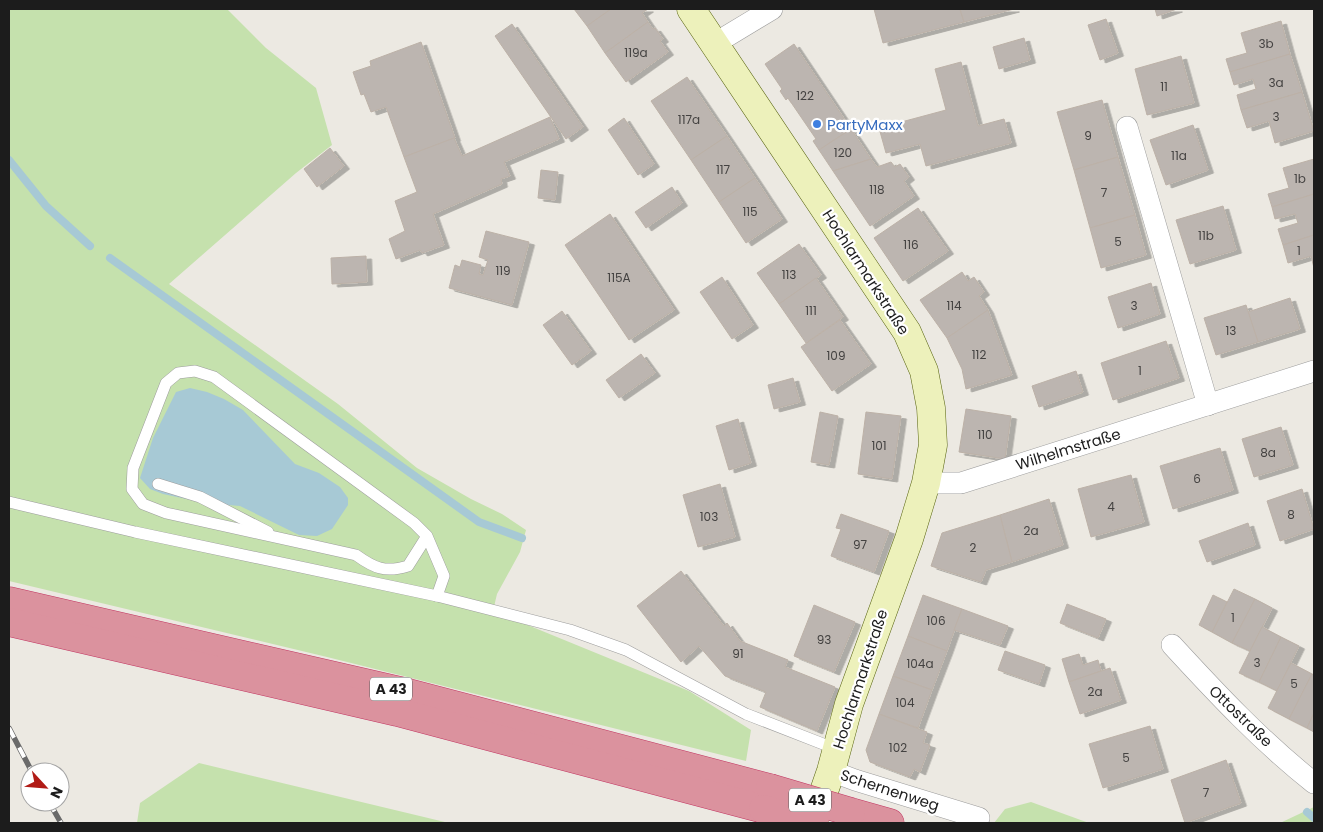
<svg xmlns="http://www.w3.org/2000/svg" width="1323" height="832" font-family="Poppins,sans-serif">
	<defs>
		<filter id="shadow"><feDropShadow dx="5.5" dy="3" stdDeviation="0" flood-color="#0004"/></filter>
	</defs>
	<rect width="100%" height="100%" fill="#ece9e2"/>
	<g fill="#c5e1ad">
		<path d="M9 9H227L266 48 316 88 332 145 296 173 169 284 338 404 417 468 471 499 502 514 526 530 520 552 497 594 493 611 689 691 751 730 746 761 327 657 9 581Z"/>
		<path d="M199 763 449 823H137L140 803Z"/>
		<path d="M1031 802 1089 823H994L1005 809Z"/>
		<path d="M1314 807V823H1280Z"/>
	</g>
	<path fill="#a7c9d5" d="M190 388 207 392 224 399 243 410 295 464 319 473 340 487 348 498V505L332 529 317 536 299 535 240 506 205 503 163 494 150 489 140 478 153 438 176 392Z"/>
	<g fill="none" stroke-linecap="round" stroke-linejoin="round">
		<g stroke="#a7c9d5" stroke-width="8">
			<path d="M9 160 46 206 90 246"/>
			<path d="M110 258 479 522 522 538"/>
			<path d="M1307 812 1314 818"/>
		</g>
	</g>
	<g fill="#bcb5b0" stroke="#bcb1a7" filter="url(#shadow)">
		<path d="M574 9H611L587 26Z"/>
		<path d="M611 9H648L642 13 648 22 605 53 587 26Z"/>
		<path d="M874 9H960L964 22 883 43Z"/>
		<path d="M960 9H1014L964 22Z"/>
		<path d="M1155 9H1177L1157 16Z"/>
		<path d="M1106 19 1118 53 1100 60 1088 25Z"/>
		<path d="M1281 21 1290 54 1230 72 1226 59 1247 53 1241 33Z"/>
		<path d="M648 22 653 29 655 28 663 39 660 41 668 52 626 82 605 53Z"/>
		<path d="M512 24 583 127 566 139 495 36Z"/>
		<path d="M1024 38 1030 60 999 69 993 47Z"/>
		<path d="M421 42 455 138 404 157 386 107 371 112 364 94 361 95 353 72 371 66 370 61Z"/>
		<path d="M794 44 851 129 819 150 813 141 816 139 788 98 786 100 780 91 782 89 765 64Z"/>
		<path d="M1290 54 1302 92 1241 110 1237 95 1256 89 1253 79 1234 85 1230 72Z"/>
		<path d="M1181 56 1194 103 1147 115 1135 69Z"/>
		<path d="M961 62 978 126 1004 119 1011 143 926 166 920 144 886 153 879 128 946 110 935 69Z"/>
		<path d="M687 77 727 136 691 160 651 101Z"/>
		<path d="M1302 92 1314 131 1275 143 1269 121 1247 128 1241 110Z"/>
		<path d="M1102 100 1118 157 1074 170 1057 112Z"/>
		<path d="M550 117 559 139 504 162 510 176 501 179 502 184 433 214 444 245 422 253 420 250 396 259 389 239 405 231 395 201 417 192 404 157 454 138 462 156Z"/>
		<path d="M624 118 654 164 638 175 608 130Z"/>
		<path d="M1193 125 1208 170 1166 185 1150 140Z"/>
		<path d="M851 129 871 159 833 171 819 150Z"/>
		<path d="M727 136 755 178 719 202 691 160Z"/>
		<path d="M330 148 344 166 317 187 304 169Z"/>
		<path d="M1118 157 1135 215 1090 228 1074 170Z"/>
		<path d="M871 159 877 167 891 162 895 167 900 164 909 177 904 181 914 196 870 226 833 171Z"/>
		<path d="M1314 159V194L1272 207 1268 194 1289 188 1283 168Z"/>
		<path d="M541 170 558 172 555 200 538 198Z"/>
		<path d="M755 178 782 219 746 243 719 202Z"/>
		<path d="M672 187 682 203 646 228 635 212Z"/>
		<path d="M1314 194V235L1283 245 1278 229 1298 223 1295 214 1275 219 1272 207Z"/>
		<path d="M1223 206 1236 250 1190 264 1176 220Z"/>
		<path d="M918 208 948 251 903 281 874 238Z"/>
		<path d="M610 214 674 310 629 340 565 245Z"/>
		<path d="M1135 215 1146 255 1101 268 1090 228Z"/>
		<path d="M486 231 529 242 512 305 449 288 455 265 460 267 462 260 481 265 479 274 483 275 488 260 479 257Z"/>
		<path d="M1314 235V268L1311 256 1288 263 1283 245Z"/>
		<path d="M799 244 821 275 779 304 757 273Z"/>
		<path d="M366 256 367 282 332 284 331 258Z"/>
		<path d="M962 272 968 281 974 277 984 292 979 296 988 310 947 338 920 300Z"/>
		<path d="M722 277 753 325 732 339 700 292Z"/>
		<path d="M816 278 843 317 806 343 779 304Z"/>
		<path d="M1151 283 1160 314 1118 328 1108 297Z"/>
		<path d="M1290 298 1300 329 1258 342 1248 312Z"/>
		<path d="M1246 305 1258 342 1216 355 1204 318Z"/>
		<path d="M988 310 1012 375 966 389 962 369 947 338Z"/>
		<path d="M562 311 591 351 572 365 543 325Z"/>
		<path d="M840 320 871 364 832 391 801 347Z"/>
		<path d="M1166 341 1179 378 1113 400 1101 363Z"/>
		<path d="M641 354 655 373 619 398 606 380Z"/>
		<path d="M1076 371 1083 392 1039 407 1032 386Z"/>
		<path d="M793 378 800 402 774 409 768 385Z"/>
		<path d="M966 409 1011 416 1005 459 959 452Z"/>
		<path d="M820 412 838 416 829 465 811 462Z"/>
		<path d="M866 412 901 416 892 479 858 474Z"/>
		<path d="M738 419 751 463 729 470 716 426Z"/>
		<path d="M1281 427 1293 465 1254 477 1242 439Z"/>
		<path d="M1220 448 1233 490 1173 509 1160 466Z"/>
		<path d="M1131 475 1144 522 1091 537 1078 489Z"/>
		<path d="M720 484 735 537 698 547 683 495Z"/>
		<path d="M1302 489 1314 529 1280 541 1267 501Z"/>
		<path d="M1049 499 1063 545 1012 562 1000 515Z"/>
		<path d="M841 514 889 531 874 572 831 556 841 529 836 528Z"/>
		<path d="M1000 515 1012 562 986 570 981 582 931 566 942 533Z"/>
		<path d="M1248 523 1255 545 1207 562 1199 541Z"/>
		<path d="M681 571 724 626 727 623 740 641 788 660 785 667 835 687 817 731 760 707 766 692 725 676 699 646 681 662 637 606Z"/>
		<path d="M1234 589 1255 599 1232 643 1212 632Z"/>
		<path d="M923 595 962 609 947 651 908 636Z"/>
		<path d="M1213 595 1227 602 1212 632 1199 625Z"/>
		<path d="M1255 599 1272 608 1250 651 1232 643Z"/>
		<path d="M1067 604 1106 619 1098 638 1060 623Z"/>
		<path d="M814 605 855 622 834 672 794 656Z"/>
		<path d="M962 609 1008 626 1000 645 954 630Z"/>
		<path d="M1262 627 1281 637 1259 682 1239 673Z"/>
		<path d="M908 636 947 651 932 690 893 676Z"/>
		<path d="M1281 637 1299 646 1277 691 1259 682Z"/>
		<path d="M1005 651 1045 665 1039 684 998 670Z"/>
		<path d="M1079 654 1083 665 1098 660 1101 671 1069 682 1062 659Z"/>
		<path d="M1291 663 1312 674 1289 719 1268 708Z"/>
		<path d="M1110 668 1121 700 1080 714 1069 682Z"/>
		<path d="M1312 674 1314 675V713L1307 728 1289 719Z"/>
		<path d="M893 676 932 690 918 728 879 714Z"/>
		<path d="M1314 713V732L1307 728Z"/>
		<path d="M879 714 927 732 923 743 930 745 920 772 914 769 910 777 870 762 866 750Z"/>
		<path d="M1150 726 1163 769 1103 788 1089 744Z"/>
		<path d="M1226 760 1241 803 1185 823 1171 780Z"/>
	</g>
	<g fill="none" stroke-linecap="round" stroke-linejoin="round">
		<g stroke="#9d9d9d" stroke-width="12">
			<g id="lane">
				<path d="M158 484 200 497 268 532"/>
				<path d="M9 502 135 532 437 596 570 630 626 650 746 714 836 749"/>
				<path d="M427 536 408 566C385 573 374 568 356 555L166 513 143 504 132 489 133 468 166 383 178 373 195 371 214 377 414 523 427 536 444 576 437 596"/>
			</g>
		</g>
		<g stroke="#9d9d9d" stroke-width="22">
			<g id="street">
				<path d="M714 44 772 9"/>
				<path d="M1127 127 1208 405"/>
				<path d="M926 483H961L1314 371"/>
				<path d="M1172 645C1217 694 1262 742 1314 783"/>
				<path d="M831 771 855 780 979 818"/>
			</g>
		</g>
		<g stroke="#596511" stroke-width="29">
			<path id="secondary" d="M691 9 907 332 924 371 931 408 933 445 926 483 909 539 849 704 831 771 813 823"/>
		</g>
		<g stroke="#c23763" stroke-width="29">
			<g id="highway">
				<path d="M9 601 409 693 770 788"/>
				<path d="M9 622 397 712 763 809"/>
				<path d="M851 812 890 823"/>
			</g>
		</g>
		<use href="#lane" stroke="#fff" stroke-width="11"/>
		<use href="#street" stroke="#fff" stroke-width="21"/>
		<use href="#secondary" stroke="#edf1bb" stroke-width="28"/>
		<use href="#highway" stroke="#db929e" stroke-width="28"/>
		<g stroke="#6a6a6a" stroke-width="5.5">
			<g id="rail">
				<path d="M9 728 32 772"/>
				<path d="M49 802 61 823"/>
			</g>
		</g>
		<use href="#rail" stroke="#fff" stroke-width="4" stroke-dasharray="11" stroke-linecap="butt"/>
		<g stroke="#c23763" stroke-width="29" stroke-linecap="butt">
			<g id="highway-bridge">
				<path d="M770 788 851 812"/>
				<path d="M763 809 815 823"/>
			</g>
		</g>
		<use href="#highway-bridge" stroke="#db929e" stroke-width="28"/>
	</g>
	<circle fill="#3f7fe0" stroke="#fff" stroke-width="2" cx="817" cy="124" r="5"/>
	<g text-anchor="middle" dominant-baseline="central" stroke-width="4.5" stroke-linejoin="round" paint-order="stroke">
		<g font-size="12" fill="#444241">
			<text x="1266" y="43">3b</text>
			<text x="636" y="52">119a</text>
			<text x="1276" y="82">3a</text>
			<text x="1164" y="86">11</text>
			<text x="805" y="95">122</text>
			<text x="1276" y="116">3</text>
			<text x="689" y="119">117a</text>
			<text x="1088" y="135">9</text>
			<text x="843" y="152">120</text>
			<text x="1179" y="155">11a</text>
			<text x="723" y="169">117</text>
			<text x="1300" y="178">1b</text>
			<text x="877" y="189">118</text>
			<text x="1104" y="192">7</text>
			<text x="750" y="211">115</text>
			<text x="1206" y="235">11b</text>
			<text x="1118" y="241">5</text>
			<text x="911" y="244">116</text>
			<text x="1299" y="250">1</text>
			<text x="503" y="270">119</text>
			<text x="789" y="274">113</text>
			<text x="619" y="277">115A</text>
			<text x="954" y="305">114</text>
			<text x="1134" y="305">3</text>
			<text x="811" y="310">111</text>
			<text x="1231" y="330">13</text>
			<text x="979" y="354">112</text>
			<text x="836" y="355">109</text>
			<text x="1140" y="370">1</text>
			<text x="985" y="434">110</text>
			<text x="879" y="445">101</text>
			<text x="1268" y="452">8a</text>
			<text x="1197" y="478">6</text>
			<text x="1111" y="506">4</text>
			<text x="1291" y="514">8</text>
			<text x="709" y="516">103</text>
			<text x="1031" y="530">2a</text>
			<text x="860" y="544">97</text>
			<text x="973" y="547">2</text>
			<text x="1233" y="617">1</text>
			<text x="936" y="620">106</text>
			<text x="824" y="639">93</text>
			<text x="738" y="653">91</text>
			<text x="1257" y="662">3</text>
			<text x="920" y="663">104a</text>
			<text x="1294" y="683">5</text>
			<text x="1095" y="691">2a</text>
			<text x="905" y="702">104</text>
			<text x="898" y="747">102</text>
			<text x="1126" y="757">5</text>
			<text x="1206" y="792">7</text>
		</g>
		<g fill="#fff" stroke="#606060" stroke-width="1">
			<rect x="370" y="677.5" width="42" height="23" rx="4"/>
			<rect x="789" y="788.5" width="42" height="23" rx="4"/>
		</g>
		<g font-size="14" font-weight="bold" fill="#1c1c1c">
			<text x="391" y="689">A 43</text>
			<text x="810" y="800">A 43</text>
		</g>
		<g font-size="15" fill="#366cbe" stroke="#fff" text-anchor="start">
			<text x="827" y="124">PartyMaxx</text>
		</g>
		<g font-size="15" fill="#1c1c1c" stroke="#fff">
			<text transform="translate(866 272) rotate(57)">Hochlarmarkstraße</text>
			<text transform="translate(1068 449) rotate(-17)">Wilhelmstraße</text>
			<text transform="translate(860 679) rotate(-72)">Hochlarmarkstraße</text>
			<text transform="translate(1241 716) rotate(44)">Ottostraße</text>
			<text transform="translate(890 790) rotate(18)">Schernenweg</text>
		</g>
	</g>
	<rect width="1323" height="832" fill="none" stroke="#1c1c1c" stroke-width="20"/>
	<g transform="translate(45 787) rotate(116)"><circle r="24" fill="#ffffff" stroke="#a4a4a4"/>
	<path d="M0-4L9 19L0 12L-9 19Z" fill="#b11b16"/>
	<text y="-8" font-size="14" font-weight="bold" text-anchor="middle" fill="#1c1c1c">N</text>
	</g>
</svg>
